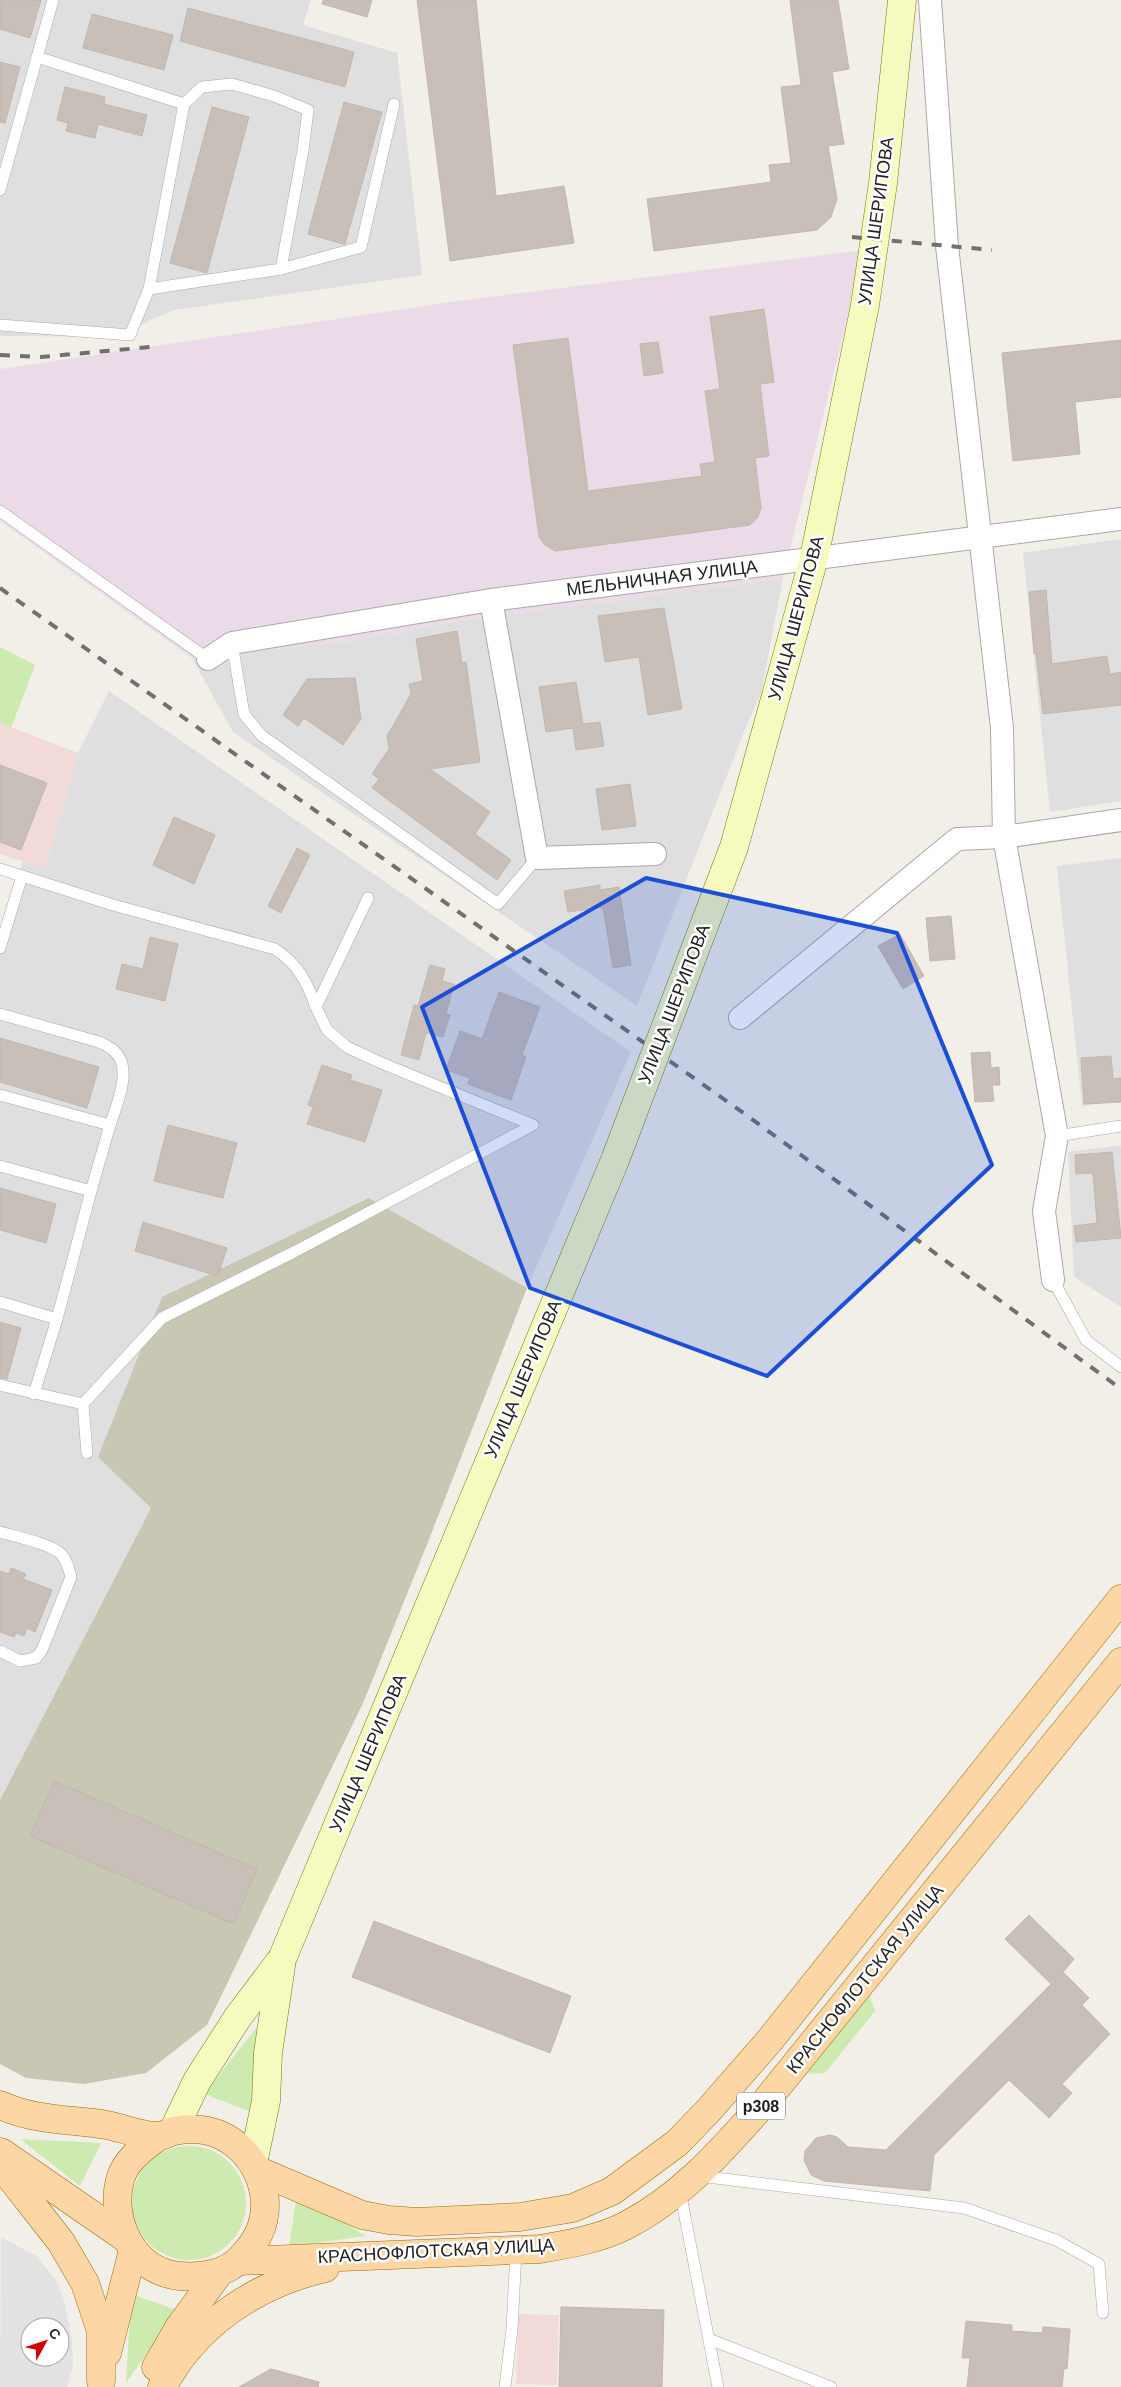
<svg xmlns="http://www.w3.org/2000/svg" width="1121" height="2387" font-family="Arial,sans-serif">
	<rect width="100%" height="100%" fill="#f2efe9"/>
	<g fill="#e0dfdf">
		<path d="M0 0H311L303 25 397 53 422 275 174 310 113 337 0 336Z"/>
		<path d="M1121 539V801L1050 812 1023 553Z"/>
		<path d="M783 578 761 694 747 724 637 1006 233 732 192 658 347 641 460 621Z"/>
		<path d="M109 691 631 1052 527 1288 369 1198 151 1508 0 1800V934L23 861 45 868 78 753Z"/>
		<path d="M1121 858V1101L1082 1106 1057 866Z"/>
		<path d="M1121 1145V1307L1074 1277 1068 1152Z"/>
	</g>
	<g fill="#f2dad9">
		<path d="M0 723 78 753 45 869 0 854Z"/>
		<path d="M518 2314 559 2315 557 2385 516 2384Z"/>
	</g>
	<path fill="#ebdbe8" d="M864 250 783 578 460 621 347 641 192 658 0 521V369L458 301Z"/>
	<path fill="#c7c7b4" d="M369 1198 527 1288 430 1537 364 1701 207 2025 146 2073 84 2084 26 2078 0 2064V1800L151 1508 98 1457 162 1297Z"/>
	<g fill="#cdebb0">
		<path d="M0 647 35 665 11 728 0 723Z"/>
		<path d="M867 1988 875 2011 825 2073 801 2074Z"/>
		<path d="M257 2027 251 2112 204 2094Z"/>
		<path d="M20 2139 101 2143 80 2186Z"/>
		<circle cx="189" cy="2203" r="57"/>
		<path d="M297 2194 366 2236 289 2247Z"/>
		<path d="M131 2294 177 2310 126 2383Z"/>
	</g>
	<path fill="#e2e2e2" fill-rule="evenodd" d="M1 2237 36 2256 56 2280 64 2300 72 2340 73 2366 67 2387H0ZM30 2327H60V2357H30Z"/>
	<g fill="#c7bfb8" stroke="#c4b6ab">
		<path d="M0 0H41L30 38 0 29Z"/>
		<path d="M323 0H372L367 17 322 4Z"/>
		<path d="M417 0H476L496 196 564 186 574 243 450 261Z"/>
		<path d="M790 0H838L849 69 832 72 844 144 828 146 837 199 831 217 817 230 654 251 647 199 771 182 769 165 791 163 781 87 801 85Z"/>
		<path d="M188 8 354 52 345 87 180 41Z"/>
		<path d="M92 14 173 35 164 70 83 48Z"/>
		<path d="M0 62 20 67 5 123 0 122Z"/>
		<path d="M65 87 105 97 104 104 147 115 142 136 98 124 95 138 66 131 68 123 57 120Z"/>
		<path d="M344 102 382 112 345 244H343L308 234Z"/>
		<path d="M212 107 249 117 207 273 170 263Z"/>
		<path d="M764 309 774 382 760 384 769 456 755 458 761 508 758 517 750 525 706 531 555 551 545 545 539 537 513 345 568 338 588 491 702 476 700 464 715 462 705 391 720 389 710 317Z"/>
		<path d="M1121 340V397L1075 402 1080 454 1013 461 1002 353Z"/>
		<path d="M658 342 663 373 644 376 640 344Z"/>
		<path d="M1046 590 1052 664 1107 656 1110 674 1121 672V705L1043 714 1036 654H1034L1029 592Z"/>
		<path d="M664 608 682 709 648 715 639 657 605 662 598 616Z"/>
		<path d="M457 631 462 663 466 662 480 762 430 769 490 812 475 834 511 860 497 880 372 788 379 779 372 774 389 749 387 736 411 694 409 684 423 681 416 639Z"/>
		<path d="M355 678 361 719 343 745 304 718 298 726 283 715 307 679Z"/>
		<path d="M576 682 583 724 600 722 604 746 576 750 573 728 546 732 539 687Z"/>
		<path d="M0 765 47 783 21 850 0 842Z"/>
		<path d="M630 784 636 826 602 830 596 789Z"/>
		<path d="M174 817 215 835 194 884 153 865Z"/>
		<path d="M297 848 310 855 281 913 268 906Z"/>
		<path d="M600 885V890L619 887 631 965 613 968 603 907 568 912 564 891Z"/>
		<path d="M951 916 955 959 930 961 926 918Z"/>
		<path d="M900 934 924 976 903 989 878 946Z"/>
		<path d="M150 937 178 944 165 1001 116 989 122 964 143 969Z"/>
		<path d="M430 965 445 969 442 981 454 984 446 1014 450 1015 443 1037 426 1033 419 1060 401 1055 414 1005 418 1006Z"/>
		<path d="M499 992 540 1007 522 1055 526 1057 511 1100 468 1084 470 1078 446 1070 460 1031 482 1039Z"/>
		<path d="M0 1038 99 1067 87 1108 0 1082Z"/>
		<path d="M990 1052 991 1068 999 1067 1000 1085H992L994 1101 975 1102 971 1053Z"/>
		<path d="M1111 1056 1113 1079 1121 1078V1102L1084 1104 1081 1058Z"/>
		<path d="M322 1065 352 1075 350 1080 382 1090 365 1142 307 1124 313 1107 308 1105Z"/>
		<path d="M168 1125 237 1143 223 1198 154 1181Z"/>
		<path d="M1112 1152 1121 1238 1076 1242 1074 1226 1097 1223 1093 1173 1076 1174 1075 1155Z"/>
		<path d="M0 1188 56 1204 46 1243 0 1230Z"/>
		<path d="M143 1222 227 1248 218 1276 135 1251Z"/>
		<path d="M0 1322 21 1328 7 1379 0 1378Z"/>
		<path d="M11 1568 26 1574 23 1579 52 1590 35 1632 27 1628 24 1636 16 1633 14 1637 0 1632V1571L9 1574Z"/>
		<path d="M54 1781 257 1869 234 1924 30 1836Z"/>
		<path d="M1029 1915 1074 1959 1063 1972 1089 1998 1082 2005 1110 2034 1062 2084 1072 2093 1049 2118 1009 2080 934 2155 930 2191 824 2181 811 2175 804 2160 805 2151 816 2138 830 2135 837 2137 848 2147 886 2150 1051 1984 1005 1939Z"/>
		<path d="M374 1921 571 1996 550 2053 352 1977Z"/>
		<path d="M561 2307 664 2310 662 2387H559Z"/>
		<path d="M966 2321 1012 2325V2331L1042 2333 1043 2327 1070 2329 1067 2369 1064 2368 1062 2387H967L970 2358H962Z"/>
		<path d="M271 2369 319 2382 318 2387H239Z"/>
	</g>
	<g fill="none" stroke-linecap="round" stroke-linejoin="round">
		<g stroke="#a9a9a9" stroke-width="12">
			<g id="service">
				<path d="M37 57 184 104 202 87 232 84 274 96 308 110 303 150 281 269 149 289 184 104"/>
				<path d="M0 190 53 0"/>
				<path d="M281 269 361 247 394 104"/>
				<path d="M0 325 130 335 149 289"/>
				<path d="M0 511 208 659"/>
				<path d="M232 643 244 714 261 735 498 904 537 858"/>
				<path d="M0 869 113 905 275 949C298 964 307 982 316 1007"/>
				<path d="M368 898 316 1007 327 1030 347 1047 379 1062 533 1125"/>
				<path d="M0 948 22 876"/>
				<path d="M0 1014 99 1042C103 1044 109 1046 113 1050 134 1067 117 1104 110 1125"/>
				<path d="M0 1095 110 1125 91 1191"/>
				<path d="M1057 1136 1121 1126"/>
				<path d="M0 1166 91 1191 57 1319"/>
				<path d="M1053 1280 1086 1340 1121 1367"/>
				<path d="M0 1302 57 1319 34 1394"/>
				<path d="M0 1385 83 1404"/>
				<path d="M87 1453 83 1404 162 1318 294 1252 533 1125"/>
				<path d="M0 1532C16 1537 49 1543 61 1554 67 1560 69 1569 71 1577L42 1650 36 1658 20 1661 0 1651"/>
				<path d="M699 2176 964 2208 1056 2240 1099 2264 1103 2313"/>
				<path d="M680 2191 718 2387"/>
				<path d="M709 2339 831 2387"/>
				<path d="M505 2387 512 2329 516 2251"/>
			</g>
		</g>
		<g stroke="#a9a9a9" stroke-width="24">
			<g id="minor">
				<path d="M491 600 537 858 655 854"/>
				<path d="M208 659 232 643 491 600 1121 519"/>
				<path d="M740 1018 957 839 1004 837 1002 728 947 246 930 0"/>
				<path d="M1053 1280 1044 1211 1057 1136 1004 837 1121 820"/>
			</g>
		</g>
		<g stroke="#707d05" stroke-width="29">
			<g id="secondary">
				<path d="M795 627 814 558 865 305 883 183 902 0"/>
				<path d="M173 2131 197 2081 238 2017 281 1960"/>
				<path d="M253 2163 266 2101 268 2053 282 1959"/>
			</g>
		</g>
		<g stroke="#a06b00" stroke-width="29">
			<g id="primary">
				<path d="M0 2105C35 2121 70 2119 107 2125 122 2128 145 2137 159 2136 164 2136 169 2132 174 2131 188 2128 205 2129 218 2134 259 2151 279 2204 254 2242 251 2247 246 2252 242 2257 227 2274 201 2278 180 2276 134 2272 109 2222 120 2180 125 2160 144 2147 159 2136"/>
				<path d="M1 2152 124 2237"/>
				<path d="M0 2164 61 2242 85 2283 101 2331V2381"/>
				<path d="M257 2170 362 2215 389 2220 417 2222 520 2217 573 2208 612 2191 677 2143 708 2111 770 2040 1121 1599"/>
				<path d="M239 2261 540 2249C569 2244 599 2239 625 2226 682 2197 723 2149 765 2102L1121 1662"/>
				<path d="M107 2353 133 2250"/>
				<path d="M156 2367 180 2326 219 2273"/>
				<path d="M162 2387C170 2374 178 2360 188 2349 223 2307 273 2280 325 2268"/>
			</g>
		</g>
		<use href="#service" stroke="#fff" stroke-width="11"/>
		<use href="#minor" stroke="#fff" stroke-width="22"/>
		<use href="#secondary" stroke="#f7fabf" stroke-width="28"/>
		<use href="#primary" stroke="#fcd6a4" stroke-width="28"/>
		<g stroke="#707070" stroke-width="4" stroke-dasharray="10 10" stroke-linecap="butt">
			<path d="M852 237 992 250"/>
			<path d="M0 355 41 357 150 347"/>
			<path d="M0 588 749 1117 1121 1389"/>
		</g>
		<g stroke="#707d05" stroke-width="29" stroke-linecap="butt">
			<path id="secondary-bridge" d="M282 1959 615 1160 734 847 795 627"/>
		</g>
		<use href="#secondary-bridge" stroke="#f7fabf" stroke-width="28"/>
	</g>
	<path fill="#1d4ed8" fill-opacity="0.2" stroke="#1d4ed8" stroke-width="4" stroke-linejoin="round" d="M646 878 897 933 992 1165 767 1376 530 1288 422 1007Z"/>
	<g text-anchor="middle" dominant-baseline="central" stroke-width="5" stroke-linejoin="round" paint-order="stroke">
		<rect fill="#fff" stroke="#646464" stroke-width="1" x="737" y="2092.5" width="48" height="27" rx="4"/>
		<g font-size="16" font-weight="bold" fill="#222">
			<text x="761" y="2106">p308</text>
		</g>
		<g font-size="18" fill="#222" stroke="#fff">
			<text transform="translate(876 221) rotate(-82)">УЛИЦА ШЕРИПОВА</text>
			<text transform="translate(662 578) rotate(-7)">МЕЛЬНИЧНАЯ УЛИЦА</text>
			<text transform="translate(796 618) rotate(-75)">УЛИЦА ШЕРИПОВА</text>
			<text transform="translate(674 1004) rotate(-69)">УЛИЦА ШЕРИПОВА</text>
			<text transform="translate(523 1379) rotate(-67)">УЛИЦА ШЕРИПОВА</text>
			<text transform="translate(368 1753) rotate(-67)">УЛИЦА ШЕРИПОВА</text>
			<text transform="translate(865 1979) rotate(-51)">КРАСНОФЛОТСКАЯ УЛИЦА</text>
			<text transform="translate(436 2251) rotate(-3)">КРАСНОФЛОТСКАЯ УЛИЦА</text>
		</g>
	</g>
	<g transform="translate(45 2342) rotate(50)"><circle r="24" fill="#ffffff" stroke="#a7a7a7"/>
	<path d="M0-4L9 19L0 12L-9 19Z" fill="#d40000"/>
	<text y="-8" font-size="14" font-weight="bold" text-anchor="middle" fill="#222222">С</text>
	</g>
</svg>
